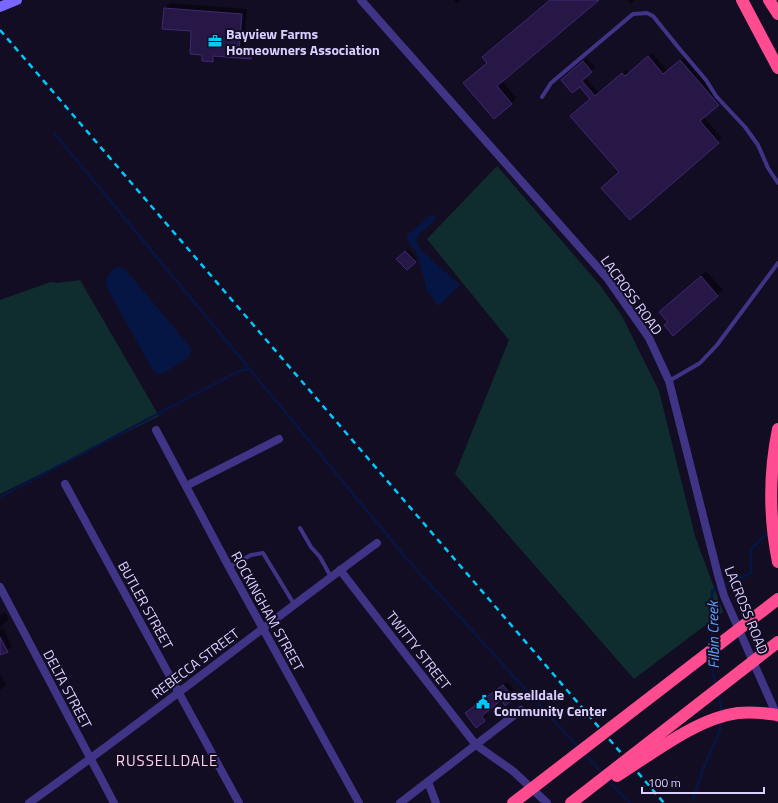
<svg xmlns="http://www.w3.org/2000/svg" width="778" height="803" font-family="'Titillium Web',sans-serif">
	<rect width="100%" height="100%" fill="#130d24"/>
	<g fill="#0f2d2f">
		<path d="M497 166 599 284 622 316 659 391 695 536 723 612 634 679 455 474 509 340 427 239Z"/>
		<path d="M80 280 159 416 0 494V300L51 282 58 283Z"/>
	</g>
	<g fill="#061644">
		<path d="M431 215H435L436 219 417 236V243L422 251 460 285 438 306 427 290 417 253 407 240V235Z"/>
		<path d="M119 267 125 269 190 347 191 352 189 357 164 373 158 374 153 370 107 288C106 276 108 271 119 267Z"/>
	</g>
	<g fill="#0007">
		<path d="M453 0H461L456 4Z"/>
		<path d="M550 0H598L502 81 517 98 494 118 488 62Z"/>
		<path d="M627 0H636L631 4Z"/>
		<path d="M170 3 247 9 244 46 257 48 256 52 251 58 217 56 212 61 203 54 192 30 165 9Z"/>
		<path d="M652 53 668 71 684 57 722 101 704 117 722 138 630 219 620 172 591 99 580 86 566 76 587 58 595 67 585 77 599 93 626 70 629 73Z"/>
		<path d="M408 249 417 259 407 269 398 259Z"/>
		<path d="M706 271 723 290 673 334 665 307Z"/>
		<path d="M5 612 9 619 0 628V615Z"/>
		<path d="M3 628 12 646 7 651 0 654V630Z"/>
		<path d="M0 673 6 685 0 690Z"/>
		<path d="M507 682 517 694 513 697 501 699 485 712 488 716 476 727 470 710Z"/>
	</g>
	<g fill="none" stroke-linecap="round" stroke-linejoin="round">
		<g stroke="#061644" stroke-width="2.5">
			<path d="M54 133 407 559 578 747"/>
			<path d="M0 497 239 371 250 369"/>
			<path d="M712 645 713 617 712 591 751 573V549L769 532"/>
			<path d="M712 656V669L716 686"/>
			<path d="M718 693 721 705V713"/>
			<path d="M585 754 603 774"/>
			<path d="M607 779 630 803"/>
			<path d="M693 800 703 769 720 730V720"/>
		</g>
	</g>
	<g fill="#261747" stroke="#3f2874">
		<path d="M550 0H599L497 86 512 104 494 119 463 83 487 63 482 57Z"/>
		<path d="M164 8 242 14 239 51 252 52 251 59 213 56V62L202 61V55L190 54 191 31 162 29Z"/>
		<path d="M648 56 663 74 680 60 719 105 700 121 719 143 630 220 601 188 619 172 570 116 590 99 580 87 572 93 561 80 583 61 592 72 582 81 595 96 622 73 625 76Z"/>
		<path d="M405 251 416 262 407 270 396 259Z"/>
		<path d="M701 276 718 296 673 336 664 325 668 322 659 312Z"/>
		<path d="M0 637 8 652 0 655Z"/>
		<path d="M503 685 514 698 505 706 501 700 482 716 485 721 476 728 465 713Z"/>
	</g>
	<g fill="none" stroke-linecap="round" stroke-linejoin="round">
		<g stroke="#403487" stroke-width="4">
			<path d="M542 97 551 83 633 14 647 13 653 16 678 47 706 80 716 96 745 127 758 145 768 168 778 183"/>
			<path d="M669 381 700 363 717 345 778 263"/>
			<path d="M300 528 311 547 320 557 331 577"/>
			<path d="M229 567 251 555 263 553 294 604"/>
		</g>
		<g stroke="#403487" stroke-width="8">
			<path d="M361 0 607 278 649 338 669 381 718 575 724 596 778 718"/>
			<path d="M156 430 229 567 359 803"/>
			<path d="M65 484 239 803"/>
			<path d="M186 486 279 439"/>
			<path d="M340 570 476 745 513 771 547 803"/>
			<path d="M0 587 114 803"/>
			<path d="M428 782 436 803"/>
			<path d="M29 803C147 719 260 629 377 543"/>
			<path d="M400 803 521 710"/>
		</g>
		<path stroke="#7a67ff" stroke-width="10" d="M0 7 17 0"/>
		<g stroke="#ff4b8f" stroke-width="12">
			<path d="M742 0 778 68"/>
			<path d="M769 0 778 14"/>
			<path d="M778 429C769 473 769 518 778 562"/>
		</g>
		<path stroke="#00c9fb" stroke-width="2.5" stroke-dasharray="6 5" stroke-linecap="butt" d="M0 30 664 803"/>
		<g stroke="#ff4b8f" stroke-width="12">
			<path d="M617 776C652 754 697 718 738 713 751 712 765 713 778 715"/>
			<path d="M513 803 778 599"/>
			<path d="M571 803 778 642"/>
		</g>
	</g>
	<defs>
		<g id="office-bare" transform="scale(1.08)"><path d="M-6-3h4V-5.5h4V-3h4V5H-6ZM-1-4.5V-3h2v-1.5ZM-6 0V1H6V0Z" fill="#00c9fb" stroke="#130d24" stroke-width="2.5" paint-order="stroke"/></g>
		<g id="civic-bare" transform="scale(1.08)"><path d="M-.6-6.5H3V-4.5H.6V-3L4-1V1h2V6H-6V1h2V-1L-.6-3ZM-1.2 2.5V6h2.4V2.5Z" fill="#00c9fb" stroke="#130d24" stroke-width="2.5" paint-order="stroke"/></g>
	</defs>
	<g fill-rule="evenodd">
		<use href="#office-bare" x="215" y="41"/>
		<use href="#civic-bare" x="483" y="702"/>
	</g>
	<g text-anchor="middle" dominant-baseline="central" stroke-width="4" stroke-linejoin="round" paint-order="stroke">
		<g font-size="14" font-weight="bold" fill="#dad0ff" stroke="#130d24" text-anchor="start">
			<text x="226" y="33">Bayview Farms<tspan x="226" dy="16">Homeowners Association</tspan></text>
			<text x="494" y="694">Russelldale<tspan x="494" dy="16">Community Center</tspan></text>
		</g>
		<g font-size="14" fill="#dad0ff" stroke="#130d24">
			<text transform="translate(632 295) rotate(54)">LACROSS ROAD</text>
			<text transform="translate(146 605) rotate(61)">BUTLER STREET</text>
			<text transform="translate(747 610) rotate(68)">LACROSS ROAD</text>
			<text transform="translate(268 611) rotate(61)">ROCKINGHAM STREET</text>
			<text transform="translate(419 650) rotate(52)">TWITTY STREET</text>
			<text transform="translate(195 663) rotate(-37)">REBECCA STREET</text>
			<text transform="translate(68 689) rotate(62)">DELTA STREET</text>
		</g>
		<g font-size="15" font-style="italic" fill="#5ea4ff" stroke="#130d24">
			<text transform="translate(713 635) rotate(-91)">Filbin Creek</text>
		</g>
		<g font-size="15" letter-spacing="1" fill="#ffd2ea" stroke="#130d24">
			<text x="167" y="760">RUSSELLDALE</text>
		</g>
	</g>
	<path d="M642 787v6h122v-6" fill="none" stroke="#dad0ff" stroke-width="2"/>
	<text x="648" y="787" font-size="12" fill="#dad0ff" stroke="#130d24" stroke-width="3" paint-order="stroke">100 m</text>
</svg>
